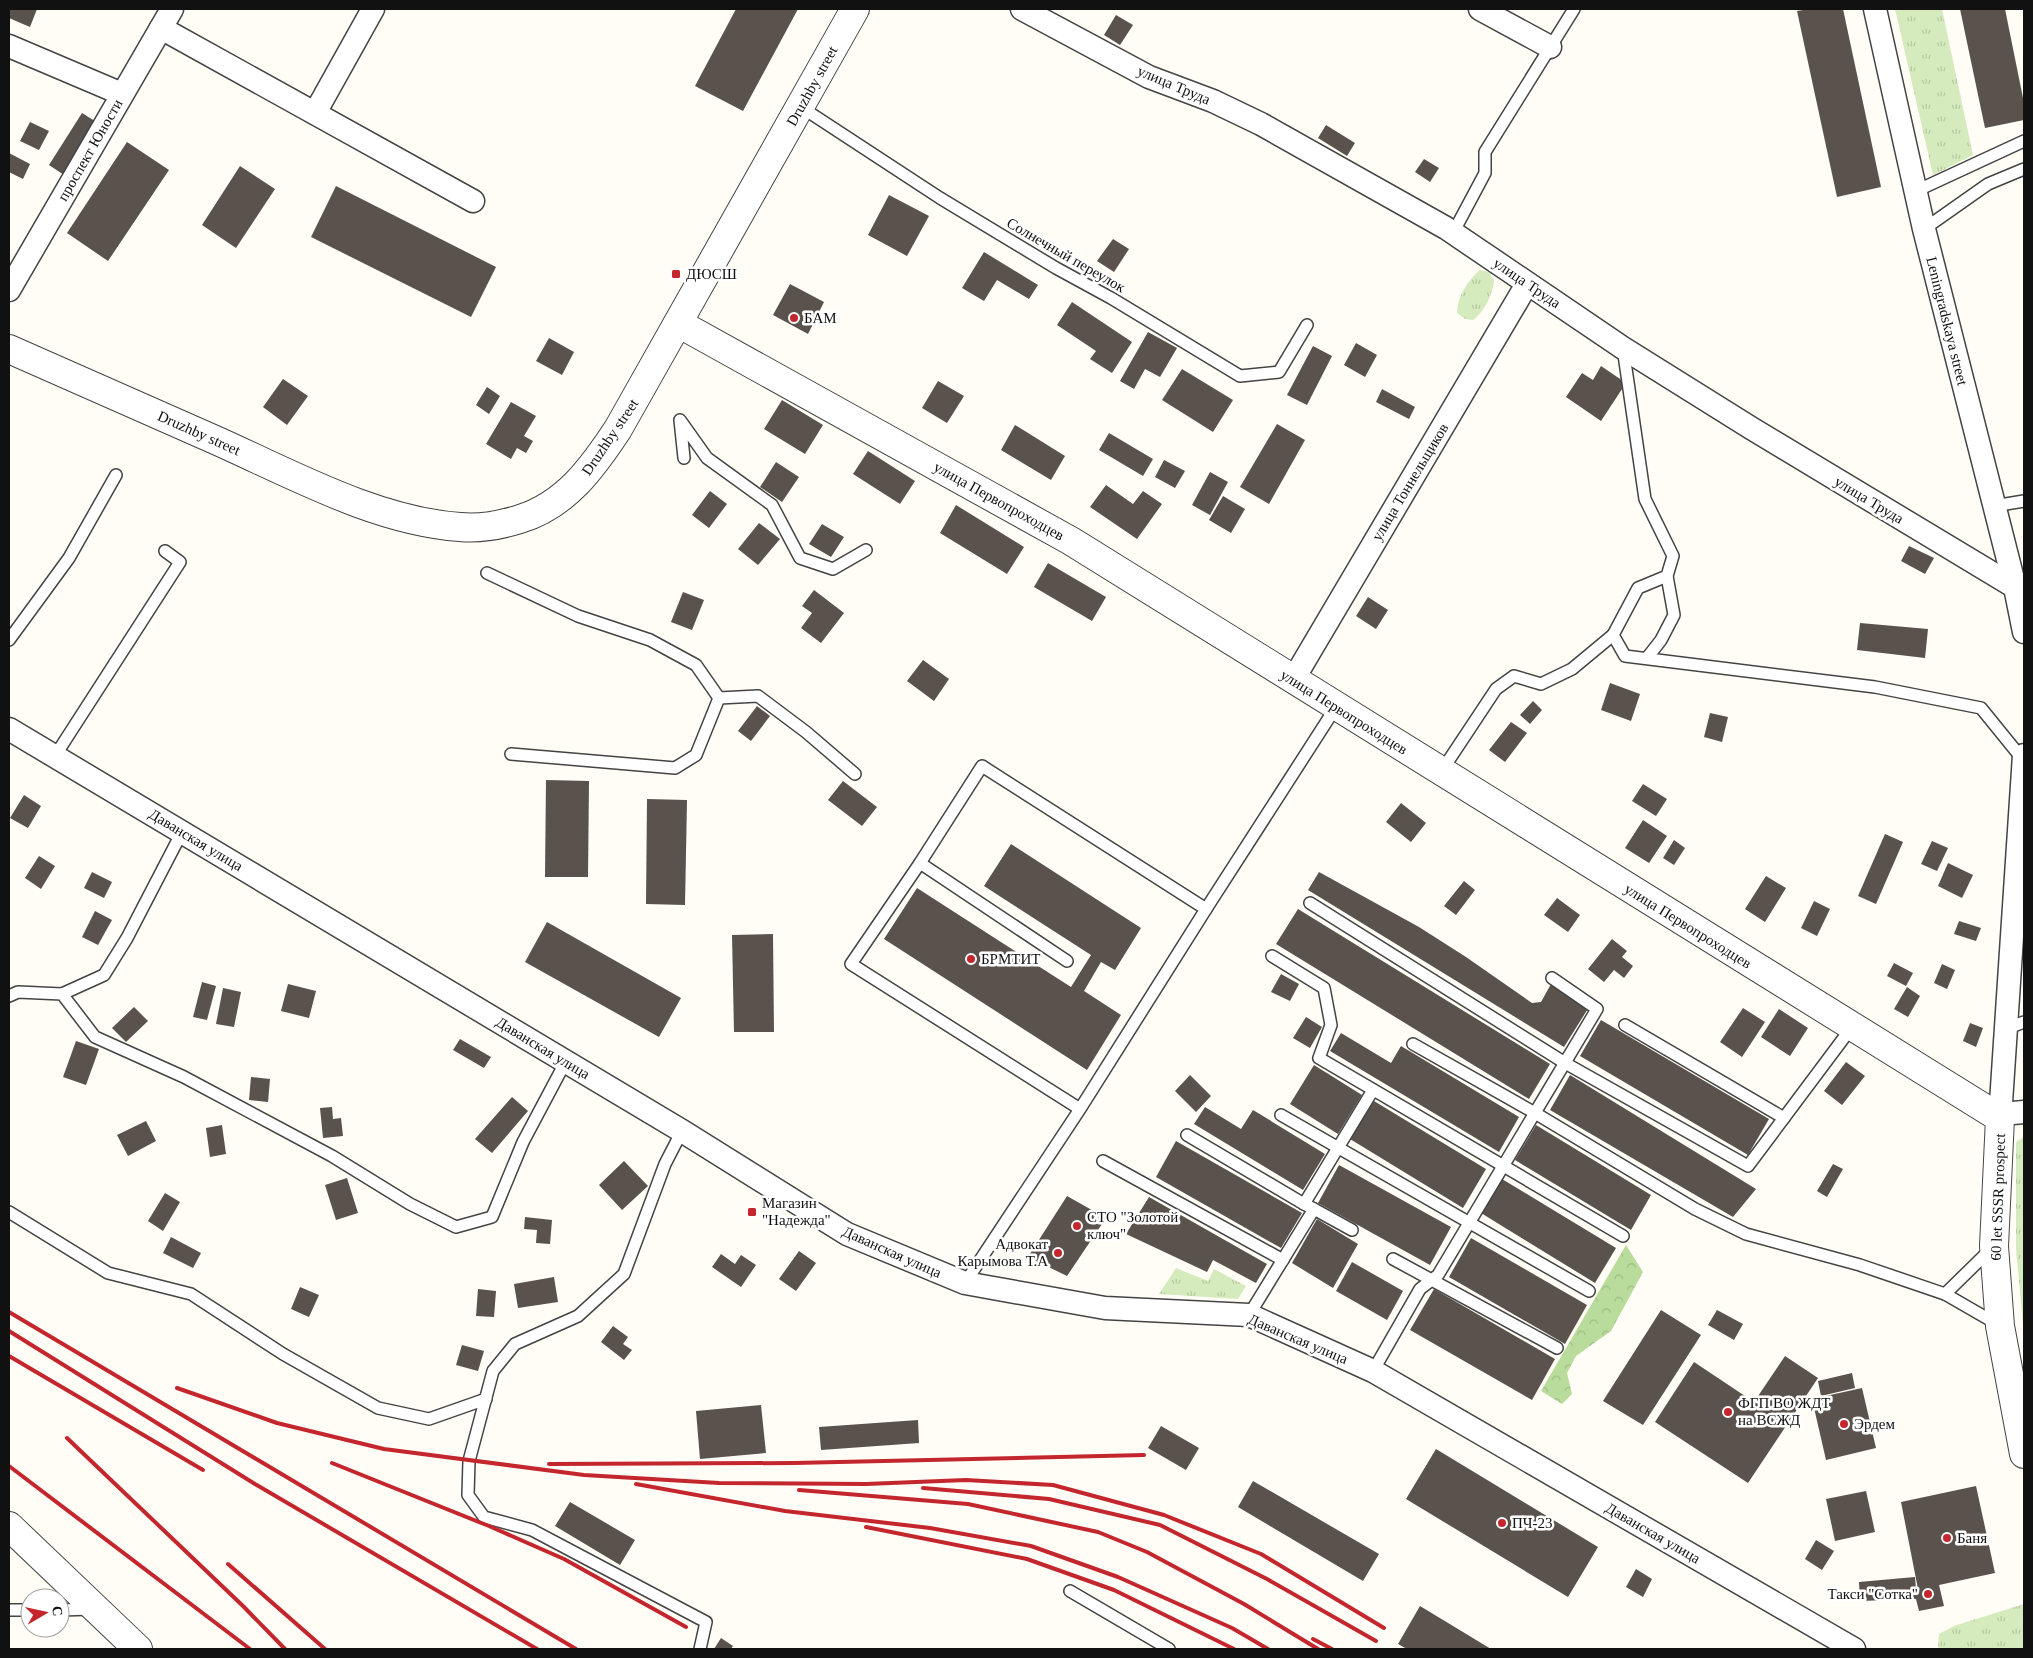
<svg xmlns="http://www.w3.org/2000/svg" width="2033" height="1658" font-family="'Times New Roman',serif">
	<defs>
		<pattern id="grass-tufts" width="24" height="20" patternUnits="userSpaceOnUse" patternTransform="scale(1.25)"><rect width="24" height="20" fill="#d5ebbd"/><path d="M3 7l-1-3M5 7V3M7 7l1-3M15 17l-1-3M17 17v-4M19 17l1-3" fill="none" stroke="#b6c8a1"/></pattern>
		<pattern id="forest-crowns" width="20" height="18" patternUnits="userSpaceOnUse" patternTransform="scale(1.25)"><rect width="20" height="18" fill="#b9dc9c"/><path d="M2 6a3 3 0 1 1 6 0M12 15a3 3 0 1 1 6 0" fill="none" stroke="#9ebc85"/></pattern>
	</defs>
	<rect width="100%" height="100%" fill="#fffdf5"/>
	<g fill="url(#grass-tufts)">
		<path d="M1895 9H1942L1973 155 1933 175Z"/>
		<path d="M1480 270 1489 272 1494 280C1493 294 1484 312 1473 320L1465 319 1457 313C1457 297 1468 280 1480 270Z"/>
		<path d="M2024 1137V1336L2016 1248V1142Z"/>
		<path d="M1176 1268 1208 1281 1214 1269 1246 1286 1238 1299 1159 1294Z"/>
		<path d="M2024 1604V1649H1941L1938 1647 1939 1634 1954 1626Z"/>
	</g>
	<path fill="url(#forest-crowns)" d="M1626 1245 1643 1272 1611 1331 1576 1356 1567 1373 1572 1394 1562 1404 1541 1391Z"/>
	<g fill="#5a524d">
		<path d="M9 9H37L30 27 9 18Z"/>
		<path d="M736 9H798L743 111 695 86Z"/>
		<path d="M1809 9H1843L1881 187 1837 197 1797 11Z"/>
		<path d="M1960 9H2005L2024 103V120L1985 128Z"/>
		<path d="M1116 15 1133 25 1120 45 1104 35Z"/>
		<path d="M82 113 98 123 64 175 49 165Z"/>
		<path d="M30 122 49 131 39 150 20 141Z"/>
		<path d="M1326 125 1355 143 1347 156 1318 138Z"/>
		<path d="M127 142 169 170 108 261 67 233Z"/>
		<path d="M9 153 30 164 23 179 9 172Z"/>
		<path d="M1424 159 1439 168 1430 182 1415 172Z"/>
		<path d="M240 166 275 189 236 248 202 225Z"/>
		<path d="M336 186 496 267 471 317 311 237Z"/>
		<path d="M889 195 929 216 907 256 868 235Z"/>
		<path d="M1113 239 1129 249 1114 272 1097 261Z"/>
		<path d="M984 252 1038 285 1029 299 997 280 984 301 962 288Z"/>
		<path d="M790 284 824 302 808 334 773 315Z"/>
		<path d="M1072 302 1132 342 1112 373 1090 359 1096 351 1057 325Z"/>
		<path d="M1148 332 1177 348 1160 377 1145 369 1134 389 1120 381Z"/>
		<path d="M549 338 574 352 562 375 536 361Z"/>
		<path d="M1356 343 1377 355 1365 377 1344 365Z"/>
		<path d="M1313 346 1332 356 1307 405 1287 395Z"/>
		<path d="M1601 366 1626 383 1601 421 1566 397 1582 373 1593 380Z"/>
		<path d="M1182 369 1233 400 1213 432 1162 400Z"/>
		<path d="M283 379 308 396 287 425 263 407Z"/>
		<path d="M938 381 964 396 947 423 922 408Z"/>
		<path d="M487 387 500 396 489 414 476 405Z"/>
		<path d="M1382 389 1415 407 1409 419 1376 402Z"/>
		<path d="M782 400 823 425 805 454 764 429Z"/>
		<path d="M511 402 536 416 524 436 533 441 526 453 517 448 511 459 486 444Z"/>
		<path d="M1277 424 1305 440 1269 504 1240 487Z"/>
		<path d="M1015 425 1065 456 1051 480 1001 450Z"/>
		<path d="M1109 433 1153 459 1143 476 1099 450Z"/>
		<path d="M868 451 915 481 900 504 853 474Z"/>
		<path d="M1164 460 1185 471 1175 488 1155 477Z"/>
		<path d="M776 462 799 477 782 502 760 487Z"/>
		<path d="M1210 472 1228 482 1210 515 1192 505Z"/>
		<path d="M1106 485 1133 504 1143 491 1162 504 1137 539 1090 507Z"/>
		<path d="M710 491 727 504 709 528 692 515Z"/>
		<path d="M1223 496 1245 509 1231 533 1209 520Z"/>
		<path d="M956 505 1024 547 1007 574 940 533Z"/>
		<path d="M759 523 780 539 758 565 738 549Z"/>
		<path d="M822 524 844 537 831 557 809 544Z"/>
		<path d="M1909 546 1934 558 1925 574 1901 561Z"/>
		<path d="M1048 563 1106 597 1092 621 1034 587Z"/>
		<path d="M814 590 844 613 821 643 801 628 812 613 802 606Z"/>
		<path d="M683 592 704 600 692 630 671 622Z"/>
		<path d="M1368 597 1388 610 1376 629 1356 616Z"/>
		<path d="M1860 623 1928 629 1925 658 1857 650Z"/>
		<path d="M923 660 949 679 934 701 907 681Z"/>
		<path d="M1610 683 1640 694 1631 721 1601 710Z"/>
		<path d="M1533 701 1542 710 1530 724 1520 715Z"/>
		<path d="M757 706 770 716 751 741 738 731Z"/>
		<path d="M1710 713 1728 717 1722 742 1704 737Z"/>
		<path d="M1511 722 1527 733 1505 762 1489 750Z"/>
		<path d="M546 780 589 781 588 877H545Z"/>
		<path d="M843 781 877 807 862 826 828 800Z"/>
		<path d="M1643 784 1667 799 1656 816 1632 801Z"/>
		<path d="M24 795 41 806 28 828 10 818Z"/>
		<path d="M647 799 687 800 685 905 646 904Z"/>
		<path d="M1401 803 1426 823 1411 842 1386 822Z"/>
		<path d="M1643 820 1667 836 1649 863 1625 848Z"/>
		<path d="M1885 834 1903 842 1876 904 1858 896Z"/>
		<path d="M1674 840 1685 848 1674 865 1663 858Z"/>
		<path d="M1932 841 1948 848 1937 871 1921 864Z"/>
		<path d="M1011 844 1141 928 1115 970 1101 962 1084 991 1121 1015 1087 1070 884 939 917 888 1071 987 1091 955 984 886Z"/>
		<path d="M39 856 55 866 41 889 25 878Z"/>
		<path d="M1948 863 1973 875 1962 898 1938 886Z"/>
		<path d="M92 872 112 882 104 898 84 888Z"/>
		<path d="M1319 872 1419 927 1466 957 1532 1003 1541 1002 1551 984 1589 1007 1564 1047 1308 890Z"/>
		<path d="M1766 876 1786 888 1765 922 1745 909Z"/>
		<path d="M1464 881 1475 890 1456 915 1444 906Z"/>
		<path d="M1557 898 1580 915 1568 932 1544 915Z"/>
		<path d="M1814 901 1830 909 1817 936 1801 928Z"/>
		<path d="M1298 909 1550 1064 1529 1099 1276 944Z"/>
		<path d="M95 911 112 920 98 945 82 937Z"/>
		<path d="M1959 921 1981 928 1976 941 1954 934Z"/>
		<path d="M547 922 681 998 659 1037 525 962Z"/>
		<path d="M773 934 774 1032H734L732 935Z"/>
		<path d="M1612 939 1627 951 1622 957 1633 966 1624 978 1614 970 1604 982 1588 969Z"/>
		<path d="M1894 963 1913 973 1906 986 1887 976Z"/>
		<path d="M1942 964 1955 970 1947 989 1934 983Z"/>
		<path d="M1281 974 1299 984 1290 1001 1271 992Z"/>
		<path d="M202 982 216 986 207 1020 193 1017Z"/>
		<path d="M288 984 316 991 309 1018 281 1011Z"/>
		<path d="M1907 987 1920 996 1908 1017 1894 1009Z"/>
		<path d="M223 988 241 992 234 1027 216 1024Z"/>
		<path d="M134 1007 148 1021 126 1042 112 1028Z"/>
		<path d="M1743 1008 1765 1022 1742 1057 1720 1042Z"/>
		<path d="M1779 1009 1808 1028 1790 1056 1761 1037Z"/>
		<path d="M1306 1017 1322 1027 1310 1048 1293 1038Z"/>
		<path d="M1601 1020 1769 1119 1748 1155 1580 1056Z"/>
		<path d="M1970 1023 1983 1028 1976 1047 1963 1041Z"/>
		<path d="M1341 1033 1391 1063 1401 1046 1519 1117 1499 1152 1330 1051Z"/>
		<path d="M460 1039 491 1057 484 1068 453 1050Z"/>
		<path d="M76 1041 99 1049 86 1085 63 1077Z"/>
		<path d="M1846 1062 1865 1076 1842 1105 1824 1091Z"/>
		<path d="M1314 1065 1362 1095 1338 1134 1290 1104Z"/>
		<path d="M1190 1075 1211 1096 1196 1112 1175 1091Z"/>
		<path d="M1570 1075 1756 1189 1733 1217 1550 1110Z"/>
		<path d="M251 1077 270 1079 268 1102 249 1100Z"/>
		<path d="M512 1097 528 1111 492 1153 475 1139Z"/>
		<path d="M1374 1101 1486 1169 1463 1208 1350 1139Z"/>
		<path d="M332 1107 333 1119 341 1118 343 1136 323 1138 320 1108Z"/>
		<path d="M1205 1107 1241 1129 1253 1110 1325 1154 1303 1190 1194 1124Z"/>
		<path d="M146 1121 156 1141 128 1156 117 1135Z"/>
		<path d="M222 1125 226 1154 210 1157 206 1128Z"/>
		<path d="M1536 1125 1651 1195 1631 1230 1515 1160Z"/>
		<path d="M1176 1141 1302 1213 1281 1248 1156 1177Z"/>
		<path d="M624 1161 648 1186 622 1210 599 1185Z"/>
		<path d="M1833 1164 1843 1169 1827 1197 1817 1191Z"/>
		<path d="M1339 1165 1451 1227 1430 1265 1318 1203Z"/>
		<path d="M347 1178 358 1213 336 1220 325 1185Z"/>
		<path d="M1502 1179 1616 1248 1595 1283 1481 1213Z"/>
		<path d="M165 1193 180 1202 163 1231 148 1221Z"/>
		<path d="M1067 1196 1106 1218 1067 1276 1028 1257Z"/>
		<path d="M1149 1197 1267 1264 1256 1283 1213 1260 1207 1272 1126 1234Z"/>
		<path d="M525 1217 552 1220 550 1244 536 1243 537 1230 524 1229Z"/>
		<path d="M1317 1219 1358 1244 1333 1288 1292 1263Z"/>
		<path d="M171 1237 201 1253 193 1268 163 1253Z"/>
		<path d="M1471 1238 1587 1305 1565 1344 1449 1277Z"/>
		<path d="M799 1251 816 1263 796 1291 779 1279Z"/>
		<path d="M721 1254 735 1264 741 1255 756 1265 741 1287 712 1267Z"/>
		<path d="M1352 1262 1403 1291 1387 1320 1336 1291Z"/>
		<path d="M554 1277 558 1302 518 1308 514 1284Z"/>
		<path d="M300 1287 319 1295 309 1317 291 1309Z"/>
		<path d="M478 1289 496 1291 494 1317 476 1316Z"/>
		<path d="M1434 1289 1555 1359 1532 1400 1410 1330Z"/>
		<path d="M1661 1310 1701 1335 1643 1425 1603 1401Z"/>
		<path d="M1717 1310 1743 1324 1734 1340 1708 1325Z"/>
		<path d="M613 1326 628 1337 623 1344 632 1350 624 1360 601 1342Z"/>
		<path d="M462 1345 484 1351 478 1371 456 1365Z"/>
		<path d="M1785 1356 1818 1378 1748 1483 1655 1422 1694 1362 1754 1402Z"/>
		<path d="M1852 1373 1855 1388 1821 1396 1818 1381Z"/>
		<path d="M1862 1388 1876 1448 1826 1460 1812 1399Z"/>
		<path d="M761 1405 766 1453 700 1459 696 1411Z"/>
		<path d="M918 1420 919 1443 821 1450 819 1427Z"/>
		<path d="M1161 1426 1199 1448 1186 1470 1148 1448Z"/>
		<path d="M1436 1449 1598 1547 1568 1597 1406 1499Z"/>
		<path d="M1253 1481 1379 1554 1363 1581 1238 1507Z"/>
		<path d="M1976 1486 1995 1573 1939 1585 1944 1606 1919 1611 1916 1599 1860 1601 1859 1582 1915 1577 1916 1589H1918L1901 1502Z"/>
		<path d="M1866 1491 1875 1532 1835 1541 1826 1499Z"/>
		<path d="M570 1502 635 1540 620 1565 555 1526Z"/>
		<path d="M1816 1540 1834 1551 1822 1570 1805 1559Z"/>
		<path d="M1636 1569 1652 1579 1643 1597 1626 1587Z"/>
		<path d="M1420 1606 1491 1649H1407L1398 1644Z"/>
		<path d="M721 1638 733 1646 731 1649H714Z"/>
	</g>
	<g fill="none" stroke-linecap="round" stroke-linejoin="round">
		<g stroke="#444" stroke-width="14">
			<g id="service">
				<path d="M801 107 940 198 1056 268 1111 298 1240 376 1279 372 1307 325"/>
				<path d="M1916 191 2024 141"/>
				<path d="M1924 229 1988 184 2024 169"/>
				<path d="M1453 233 1485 173V152L1574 9"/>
				<path d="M1623 348 1645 499 1673 556 1667 576 1638 588 1613 635 1625 656 1875 687 1981 708 2024 761"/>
				<path d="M684 458 680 420 707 458 772 505 800 558 833 569 866 550"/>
				<path d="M1994 506 2024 501"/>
				<path d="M487 573 578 616 650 640 696 665 719 698 758 696 806 732 855 774"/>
				<path d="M9 640 69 558 116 475"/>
				<path d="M1647 658 1661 640 1674 615 1667 576"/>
				<path d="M511 754 675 768 696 755 719 698"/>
				<path d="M55 756 180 562 165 551"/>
				<path d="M1441 772 1496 689 1514 676 1541 684 1572 669 1613 635"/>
				<path d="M920 863 1067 961"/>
				<path d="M1310 903 1565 1063 1748 1166 1852 1027"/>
				<path d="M1206 909 1336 707"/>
				<path d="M1272 956 1324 988 1331 1025 1319 1058 1623 1236"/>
				<path d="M62 994 104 975 127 938 182 832"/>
				<path d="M9 996 18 992 62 994 95 1037 184 1077 332 1156 410 1204 456 1227 492 1217 523 1142 566 1061"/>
				<path d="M1625 1025 1784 1118"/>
				<path d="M2008 1028 2024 1022"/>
				<path d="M1413 1044 1535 1113 1695 1209 1746 1234 1860 1265 1945 1294 1991 1249"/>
				<path d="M1281 1115 1589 1291"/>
				<path d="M682 1131 665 1164 624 1274 578 1316 515 1344 493 1371 469 1461 468 1495 484 1517 532 1530 706 1622 700 1649"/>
				<path d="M1187 1135 1304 1204"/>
				<path d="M1103 1161 1283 1260"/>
				<path d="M1314 1209 1352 1230"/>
				<path d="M9 1212 108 1273 191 1294 283 1354 378 1408 429 1419 486 1399"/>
				<path d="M1393 1259 1557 1348"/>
				<path d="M965 1283 1080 1109 1206 909 982 766 920 863 851 964 1080 1109"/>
				<path d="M1945 1294 1997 1324"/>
				<path d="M1249 1315 1314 1209 1304 1204 1373 1090"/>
				<path d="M1373 1371 1420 1289 1438 1275 1597 1009 1552 978"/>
				<path d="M1070 1591 1169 1649"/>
				<path d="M9 1610H30"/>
				<path d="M60 1610 92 1609"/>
			</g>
		</g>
		<g stroke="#444" stroke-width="25">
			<g id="minor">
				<path d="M1022 9 1149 77 1213 101 1261 124 1446 228 1623 348 1751 428 2015 587"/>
				<path d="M1480 9 1550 47"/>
				<path d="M1875 9 1924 229 2015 587 2024 632"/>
				<path d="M161 28 473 201"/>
				<path d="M9 46 122 94"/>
				<path d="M315 113 373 9"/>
				<path d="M9 290 172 9"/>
				<path d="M1293 680 1527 284"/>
				<path d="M9 729 682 1131 847 1234 965 1283 1105 1308 1249 1315 1373 1371 1854 1649"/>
				<path d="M2001 1114 2024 1112"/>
				<path d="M2000 1118 2024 755"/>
			</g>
		</g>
		<g stroke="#444" stroke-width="30">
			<g id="tertiary">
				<path d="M678 323 1071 541 2000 1118 1994 1246 2000 1326 2024 1454"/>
				<path d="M9 349C77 379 145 409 213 439 290 473 375 521 460 527 480 529 501 525 520 519 566 505 593 467 618 429L855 9"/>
				<path d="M9 1526 138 1649"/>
			</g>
		</g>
		<use href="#service" stroke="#fff" stroke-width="11"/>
		<use href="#minor" stroke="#fff" stroke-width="22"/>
		<use href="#tertiary" stroke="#fff" stroke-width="28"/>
		<g stroke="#c4262e" stroke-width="4">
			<path d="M9 1312 576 1649"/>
			<path d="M9 1331 255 1484 537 1649"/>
			<path d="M9 1356 203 1470"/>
			<path d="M177 1388 277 1423 384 1449 584 1475 719 1483 866 1484 966 1480 1053 1485 1164 1515 1261 1554 1384 1628"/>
			<path d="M67 1438 243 1606 285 1649"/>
			<path d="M332 1463 489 1526 564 1559 686 1627"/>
			<path d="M549 1464 794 1463 1144 1455"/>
			<path d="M9 1466 250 1649"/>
			<path d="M636 1484 785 1511 930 1528 1031 1546 1118 1577 1232 1628 1268 1649"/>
			<path d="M923 1488 1049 1499 1160 1525 1267 1579 1376 1641"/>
			<path d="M799 1490 968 1504 1098 1532 1147 1552 1244 1604 1318 1649"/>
			<path d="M866 1527 1027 1559 1114 1590 1234 1649"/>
			<path d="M228 1564 325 1649"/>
			<path d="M1313 1639 1332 1649"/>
		</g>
	</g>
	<g fill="#c4262e" stroke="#fff" stroke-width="2">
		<rect x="671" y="269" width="10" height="10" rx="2.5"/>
		<circle cx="794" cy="318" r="5"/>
		<circle cx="971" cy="959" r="5"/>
		<rect x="747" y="1207" width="10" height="10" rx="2.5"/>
		<circle cx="1077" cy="1226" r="5"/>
		<circle cx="1058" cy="1253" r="5"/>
		<circle cx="1728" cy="1412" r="5"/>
		<circle cx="1844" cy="1424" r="5"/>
		<circle cx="1502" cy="1523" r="5"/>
		<circle cx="1947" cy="1538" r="5"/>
		<circle cx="1928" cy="1594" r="5"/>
	</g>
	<g text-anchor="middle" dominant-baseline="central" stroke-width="5" stroke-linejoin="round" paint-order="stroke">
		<g font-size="15" fill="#111" stroke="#fff">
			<text transform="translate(1174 85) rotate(23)">улица Труда</text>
			<text transform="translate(812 86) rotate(-61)">Druzhby street</text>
			<text transform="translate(90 150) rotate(-60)">проспект Юности</text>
			<text transform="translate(1066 255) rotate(30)">Солнечный переулок</text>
			<text transform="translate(1527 283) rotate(34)">улица Труда</text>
			<text transform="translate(1947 321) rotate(76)">Leningradskaya street</text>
			<text transform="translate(199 433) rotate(24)">Druzhby street</text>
			<text transform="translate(610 437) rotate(-56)">Druzhby street</text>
			<text transform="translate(1410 482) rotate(-59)">улица Тоннельщиков</text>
			<text transform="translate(1869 500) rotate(31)">улица Труда</text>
			<text transform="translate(999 501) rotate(29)">улица Первопроходцев</text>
			<text transform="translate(1344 712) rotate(32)">улица Первопроходцев</text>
			<text transform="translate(196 840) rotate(31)">Даванская улица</text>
			<text transform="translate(1688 926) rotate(32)">улица Первопроходцев</text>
			<text transform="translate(543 1048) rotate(31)">Даванская улица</text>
			<text transform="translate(1998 1197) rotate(-88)">60 let SSSR prospect</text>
			<text transform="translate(892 1252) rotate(24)">Даванская улица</text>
			<text transform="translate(1298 1339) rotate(23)">Даванская улица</text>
			<text transform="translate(1653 1533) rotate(30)">Даванская улица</text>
		</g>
		<g font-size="15" fill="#111" stroke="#fff" text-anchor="start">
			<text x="686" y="274">ДЮСШ</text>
			<text x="804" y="318">БАМ</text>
			<text x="981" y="959">БРМТИТ</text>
			<text x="762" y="1203">Магазин<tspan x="762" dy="17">"Надежда"</tspan></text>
			<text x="1087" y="1217">СТО "Золотой<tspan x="1087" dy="17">ключ"</tspan></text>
			<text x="1048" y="1244" text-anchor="end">Адвокат<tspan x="1048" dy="17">Карымова Т.А</tspan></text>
			<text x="1738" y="1403">ФГП ВО ЖДТ<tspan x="1738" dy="17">на ВСЖД</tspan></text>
			<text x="1854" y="1424">Эрдем</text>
			<text x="1512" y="1523">ПЧ-23</text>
			<text x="1957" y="1538">Баня</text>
			<text x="1918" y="1594" text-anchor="end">Такси "Сотка"</text>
		</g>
	</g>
	<rect width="2033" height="1658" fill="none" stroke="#111111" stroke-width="20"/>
	<g transform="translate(45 1613) rotate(81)"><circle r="24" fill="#ffffff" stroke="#a0a0a0"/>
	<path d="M0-4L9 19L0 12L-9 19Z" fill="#c4262e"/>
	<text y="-8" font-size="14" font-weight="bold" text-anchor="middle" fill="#111111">С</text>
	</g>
</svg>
